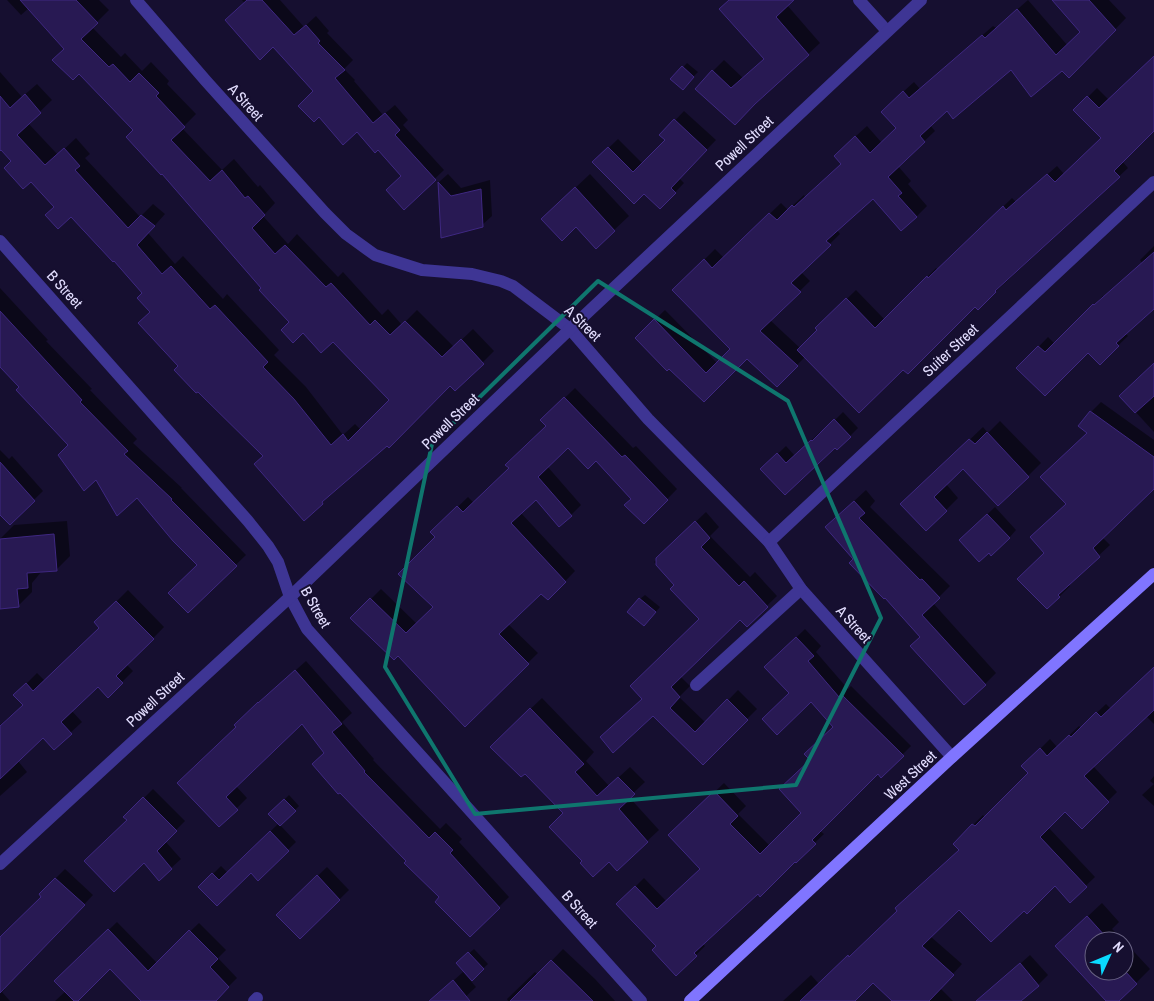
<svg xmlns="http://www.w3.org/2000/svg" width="1154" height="1001" font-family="'Archivo Narrow',sans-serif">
	<rect width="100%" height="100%" fill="#160f30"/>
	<g fill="#0007">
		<path d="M7 0H99L109 10 92 27 121 57 125 53 142 71 151 62 169 81 167 84 196 114 182 128 222 170 234 159 258 187 260 185 275 203 263 216 288 244 297 234 338 277 343 272 382 315 388 309 402 325 417 310 454 347 473 329 494 351 455 390 450 385 304 519 264 456 180 366 144 293 71 215 55 207 0 147V72L22 97 37 84 52 100 28 123 58 155 76 138 90 154 85 158 140 217 153 204 165 214 148 233 175 264 183 256 223 299 227 294 279 350 274 355 306 387 343 435 355 424 361 430 390 400 333 341 303 332 291 322 135 130 65 49 29 8 21 15Z"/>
		<path d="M242 0H280L304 27 316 16 329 31 327 33 353 60 344 69 355 80 354 81 383 115 395 105 408 120 403 125 444 170 404 208 403 176 378 148 315 91Z"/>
		<path d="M730 0H792L787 5 820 43 746 112 713 71 724 60 743 78 765 59Z"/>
		<path d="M1028 0 1068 46 1081 32 1054 0H1109L1126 18 1080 66 1062 69 1011 68 947 109 930 125 935 131 898 166 911 181 908 184 927 206 916 217 874 197 837 230 840 234 801 272 810 281 770 320 800 348 818 330 817 328 856 290 885 320 936 268 938 270 1012 198 1016 202 1057 166 1064 174 1103 138 1075 110 1097 88 1109 100 1154 57V130L1122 161 1128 168 978 308 975 305 903 368 805 357 777 385 747 357 704 401 636 338 665 310 717 363 732 349 674 290 715 249 724 258 781 203 788 210 804 195 805 197 843 164 846 145 867 126 882 143 898 128 893 101 914 82 920 89 993 26 996 28Z"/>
		<path d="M687 63 698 72 682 88 672 79Z"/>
		<path d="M684 111 716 140 679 178 684 183 660 208 645 192 594 162 618 139 643 164 667 140 661 135Z"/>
		<path d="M448 174 461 188 490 180 492 216 482 225 442 236 439 182Z"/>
		<path d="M590 174 629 216 596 247 557 205Z"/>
		<path d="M1154 246V307L1125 333 1128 336 1100 363 1088 351 1018 368 1048 337 1055 344 1103 296 1104 297 1142 263 1140 260Z"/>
		<path d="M0 288 48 340 46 341 92 389 90 390 137 439 133 443 182 488H181L246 555 188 611 199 565 137 497 97 478 21 387 0 365Z"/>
		<path d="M1154 364V432L1121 396Z"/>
		<path d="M575 388 633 448 636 446 677 489 644 523 632 499 596 459 568 446 547 466 581 505 571 515 536 499 521 513 575 571 548 599 541 592 508 624 538 653 465 725 398 654 352 618 381 589 417 624 434 607 437 537 442 522 468 497 474 503 510 468 547 426 542 420Z"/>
		<path d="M1101 402 1154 440V487L1102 537 1110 545 1068 584 1070 586 1048 608 1067 504 1088 432 1091 412Z"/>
		<path d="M843 412 858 428 838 448 835 446 785 494 762 469 786 446 795 456 820 432 821 434Z"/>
		<path d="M1000 421 1041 463 999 505 963 467 946 484 958 498 946 510 915 492 983 427 988 433Z"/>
		<path d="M0 450 9 459 12 456 43 491 10 523 0 513Z"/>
		<path d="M866 490 875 501 870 507 950 586 933 603 996 673 985 684 921 636 855 559 838 516Z"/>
		<path d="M995 507 1016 530 1009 538 968 533Z"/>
		<path d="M706 512 719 527 710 536 750 577 755 572 777 596 747 625 740 618 680 676 690 686 679 697 706 723 738 690 757 709 703 763 643 698 700 619 676 585 654 562Z"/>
		<path d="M67 521 70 556 56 570 42 571 32 583V592L18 606 0 608V539L14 525Z"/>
		<path d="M128 590 164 627 127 665 133 671 122 682 98 685 71 710 82 722 54 748 43 737 18 761 27 772 0 796V725L24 704 26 684 37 673 45 681 101 628 96 622Z"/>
		<path d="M645 595 660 607 649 620 640 599Z"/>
		<path d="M805 629 821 646 816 652 848 689 851 686 911 746 881 776 878 773 820 831 824 834 796 861H795L758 893 702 943 705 946 696 955 658 946 618 904 644 878 666 901 702 869 670 835 724 783 746 806 738 814 770 846 803 813 811 760 834 727 811 700 790 693 766 667Z"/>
		<path d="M306 661 352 713 342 722 374 759 373 760 440 829 446 823 462 839 459 842 509 897 470 935 441 897 408 861 302 722 236 786 247 798 219 826 237 727 236 725 269 693V694Z"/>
		<path d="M1154 668V724L1146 716 1093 766 1117 792 1082 827 1065 810 1048 827 1095 877 1070 901 1055 884 1024 909 959 908 930 936 962 964 940 988 953 1001H894L873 981 853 1001H783L811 975 819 984 898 911 960 849 954 844 983 815 985 818 1030 773 1023 766 1050 739 1057 747 1079 726 1081 728 1106 704 1111 709Z"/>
		<path d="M542 698 594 752 586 761 609 786 630 767 645 782 629 797 659 830 617 869 609 861H583L565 813 502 736Z"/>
		<path d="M1154 776V806L1142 795 1154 784 1150 781Z"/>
		<path d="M153 789 185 821 165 841 181 859 159 879 144 861 128 820 125 817Z"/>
		<path d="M289 795 299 806 280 825 296 842 258 879 251 871 200 887 221 866 228 873 279 823 270 814Z"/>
		<path d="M327 867 349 890 300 938 277 915Z"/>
		<path d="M65 869 93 895 4 988 5 989 2 992 10 1001H0V937L43 897 40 894Z"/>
		<path d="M1102 903 1119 922 1112 929 1124 941H1094V971H1124V941L1150 969 1118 1001H1108L1071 932Z"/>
		<path d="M117 922 157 963 199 923 226 950 218 958 237 978 216 999 207 1001H142L110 967 76 1001H55L66 991 56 981Z"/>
		<path d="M474 949 488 964 472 979 458 963Z"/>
		<path d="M563 949 595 979 615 1001H508L507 999 535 972 538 975Z"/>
		<path d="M1030 955 1048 975 1038 985 1020 1001H978Z"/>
		<path d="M463 972 476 987 461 1001H431Z"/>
	</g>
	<g fill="#281953" stroke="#3f2882">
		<path d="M20 0H76L98 23 81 39 109 67 113 64 130 82 139 73 159 93 156 96 185 127 171 140 210 181 222 170 245 198 248 196 265 215 252 228 275 254 285 245 326 287 331 283 370 325 375 320 390 335 405 321 442 357 461 339 484 364 455 391 450 386 389 448 387 446 322 502 323 504 304 521 254 464 263 456 198 392 196 393 174 370 178 366 138 323 150 312 137 298 142 293 114 261 113 262 71 217 58 229 45 215 54 207 31 182 23 189 4 168 11 161 1 150 0 151V96L10 108 25 94 41 113 17 135 45 165 64 148 80 166 75 170 128 228 141 215 155 226 137 245 162 274 171 266 210 309 215 305 268 362 263 367 294 399 331 445 343 434 348 441 389 400 333 342 321 353 303 333 293 343 281 330 289 322 259 290 261 288 162 174 161 175 126 137 133 130 79 74 73 80 52 60 64 49Z"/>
		<path d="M247 0H262L294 35 306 25 320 41 318 43 345 70 335 78 373 123 385 113 400 130 395 135 436 180 404 210 386 190 401 176 378 150 375 153 357 132 343 145 319 117 314 122 298 106 313 91 273 47 260 60 225 20Z"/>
		<path d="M729 0H794L776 17 809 55 755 104 735 125 695 89 712 70 731 88 764 59 719 9Z"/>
		<path d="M1052 0H1089L1116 30 1069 78 1062 71 1031 97 1011 70 953 119 947 111 920 136 925 142 888 177 902 193 898 196 917 217 901 231 873 199 826 241 831 245 791 283 801 292 760 331 798 366 777 387 747 359 704 402 669 369 667 371 635 338 654 319 706 373 730 349 672 290 704 259 712 268 769 213 777 220 792 205 794 207 841 164 834 156 855 136 870 153 896 128 881 112 903 91 909 98 982 35 985 38 1017 9 1056 55 1080 32Z"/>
		<path d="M1154 56V131L1114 171 1120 177 995 291 996 292 978 310 975 307 908 374 903 370 859 413 797 350 817 330 815 328 846 298 875 328 927 276 928 278 1003 206 1006 210 1047 174 1055 182 1101 138 1073 110 1087 96 1099 108Z"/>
		<path d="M682 66 694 77 683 90 670 79Z"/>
		<path d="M674 119 707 150 671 188 676 193 660 209 644 194 634 204 592 162 608 147 633 172 665 140 659 135Z"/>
		<path d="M438 182 451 196 481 189 483 227 441 238Z"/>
		<path d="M575 187 615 231 596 249 576 227 562 241 541 219Z"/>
		<path d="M1154 252V309L1116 343 1119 346 1100 365 1088 353 1045 396 1016 368 1038 346 1045 352 1093 304 1094 305Z"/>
		<path d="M0 311 82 400 80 402 128 451 124 454 172 499 171 500 237 566 188 613 168 593 197 565 173 541 137 498 117 516 96 480 84 491 58 455 68 445 16 390 19 387 0 367Z"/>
		<path d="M1154 363V396L1135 413 1119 396Z"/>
		<path d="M564 397 622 457 625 455 668 500 644 524 624 505 631 499 596 461 588 469 568 448 538 477 572 516 559 527 536 500 511 523 566 582 548 600 541 594 499 634 529 664 465 727 398 656 394 660 350 618 370 598 406 633 433 607 398 574 435 537 430 532 457 506 463 512 509 468 505 465 546 426 540 420Z"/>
		<path d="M1090 411 1154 457V489L1093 548 1100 557 1058 595 1060 597 1047 609 1017 579 1044 553 1030 537 1066 504 1040 477 1087 433 1078 426Z"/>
		<path d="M834 419 851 437 837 450 835 448 785 495 760 469 777 453 786 463 811 440 812 441Z"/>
		<path d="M987 432 1029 477 998 506 963 469 934 497 947 511 926 531 900 504 969 439 975 444Z"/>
		<path d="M0 462 35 501 10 525 0 515Z"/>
		<path d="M854 501 865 513 859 518 920 580 922 579 940 598 922 615 986 685 964 705 910 646 920 637 885 598 884 599 849 563 853 559 825 527Z"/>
		<path d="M987 514 1010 538 991 556 989 553 979 562 959 540Z"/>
		<path d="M695 521 710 538 701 547 739 586 744 581 768 607 747 627 740 620 671 687 680 697 670 708 695 732 727 699 748 720 703 765 653 716 613 753 600 737 642 699 630 686 699 619 670 589 674 585 656 565V558Z"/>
		<path d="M54 534 57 571 27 573 28 588 17 589 19 607 0 609V539Z"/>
		<path d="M639 598 656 612 644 626 627 612Z"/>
		<path d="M116 601 154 639 116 676 123 683 108 698 98 687 61 722 72 734 54 750 43 738 0 779V726L23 705 13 695 26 683 33 691 99 628 94 622Z"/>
		<path d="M796 637 814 656 808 661 839 697 841 694 904 756 881 778 878 774 812 840 816 844 796 863 795 862 760 897 758 894 694 953 697 956 676 976 652 950 656 946 616 904 635 886 657 909 700 869 668 835 714 791 738 816 730 824 760 854 801 813 779 789 810 760 804 754 833 727 811 702 777 735 762 719 789 693 764 667Z"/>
		<path d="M1154 667V710L1084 776 1109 802 1082 829 1065 812 1040 837 1087 887 1070 903 1055 886 1027 914 1024 911 991 942 959 910 922 946 954 975 929 1001H892L873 983 855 1001H800L848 955 849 957 897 911 895 908 959 850 953 844 972 824 975 826 1028 773 1021 766 1040 748 1047 756 1069 735 1071 737 1096 712 1101 717Z"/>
		<path d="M295 670 342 724 332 732 365 771 364 772 429 838 435 832 453 850 450 853 500 908 470 937 435 902 439 897 404 863 406 861 340 793 338 794 312 764 324 753 302 724 226 797 238 810 219 827 177 783 236 727 234 725 258 702V703Z"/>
		<path d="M530 708 584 764 575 772 597 796 618 777 635 794 619 809 648 842 617 871 609 862 593 877 580 863 582 861 549 827 563 813 525 774 521 777 490 747Z"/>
		<path d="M143 797 177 831 157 851 172 869 159 881 144 863 114 892 84 861 127 820 123 817Z"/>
		<path d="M284 799 296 811 280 826 268 814Z"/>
		<path d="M270 831 289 851 258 881 251 873 217 906 198 887 212 873 219 880Z"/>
		<path d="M317 875 340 900 300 939 276 915Z"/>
		<path d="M55 878 85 905 0 993V937L41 897 39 894Z"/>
		<path d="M1087 916 1106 937 1101 941H1094V971L1124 970 1137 984 1119 1001H1106L1055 946Z"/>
		<path d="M108 929 148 971 189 930 218 959 210 967 229 987 216 1001H141L110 969 78 1001H74L54 981Z"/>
		<path d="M468 952 484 969 472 981 456 963Z"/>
		<path d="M551 960 593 1001H510Z"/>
		<path d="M1020 963 1039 986 1021 1001H976Z"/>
		<path d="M453 980 470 1001H429Z"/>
	</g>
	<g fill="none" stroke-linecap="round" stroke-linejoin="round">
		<g stroke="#3e3594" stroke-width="12">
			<path d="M136 0 206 81 325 213 346 234 375 255 422 270 472 274 501 281 513 286 570 329 648 419 769 542 801 589 952 757"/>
			<path d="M859 0 887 31"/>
			<path d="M0 241 248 521 268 546 278 562 290 597 307 629 641 1001"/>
			<path d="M769 542 1154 182"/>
			<path d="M696 685 801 589"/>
			<path d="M0 864 290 597 570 329 921 0"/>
			<path d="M254 1001 257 998"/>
		</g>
		<path stroke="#8075ff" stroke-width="12" d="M690 1001 952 757 1154 574"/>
	</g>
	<path fill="none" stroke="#0f766e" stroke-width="4" stroke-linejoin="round" d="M598 281 788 401 881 618 796 785 475 814 385 667 432 444Z"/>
	<g text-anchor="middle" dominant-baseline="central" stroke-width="4" stroke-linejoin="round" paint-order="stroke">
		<g font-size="15" fill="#e3deff" stroke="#160f30">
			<text transform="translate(246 102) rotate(48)">A Street</text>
			<text transform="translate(744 143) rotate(-43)">Powell Street</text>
			<text transform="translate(65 289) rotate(48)">B Street</text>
			<text transform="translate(583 323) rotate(44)">A Street</text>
			<text transform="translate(950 350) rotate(-43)">Suiter Street</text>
			<text transform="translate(450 421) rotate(-44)">Powell Street</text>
			<text transform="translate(316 607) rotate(60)">B Street</text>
			<text transform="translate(854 624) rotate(48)">A Street</text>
			<text transform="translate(155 699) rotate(-43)">Powell Street</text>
			<text transform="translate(910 775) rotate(-43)">West Street</text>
			<text transform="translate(580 909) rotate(48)">B Street</text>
		</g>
	</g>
	<g transform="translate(1109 956) rotate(46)"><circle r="24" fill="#160f30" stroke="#686283"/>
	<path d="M0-4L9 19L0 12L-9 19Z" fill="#0adaff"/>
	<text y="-8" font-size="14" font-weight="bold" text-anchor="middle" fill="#e3deff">N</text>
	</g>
</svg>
